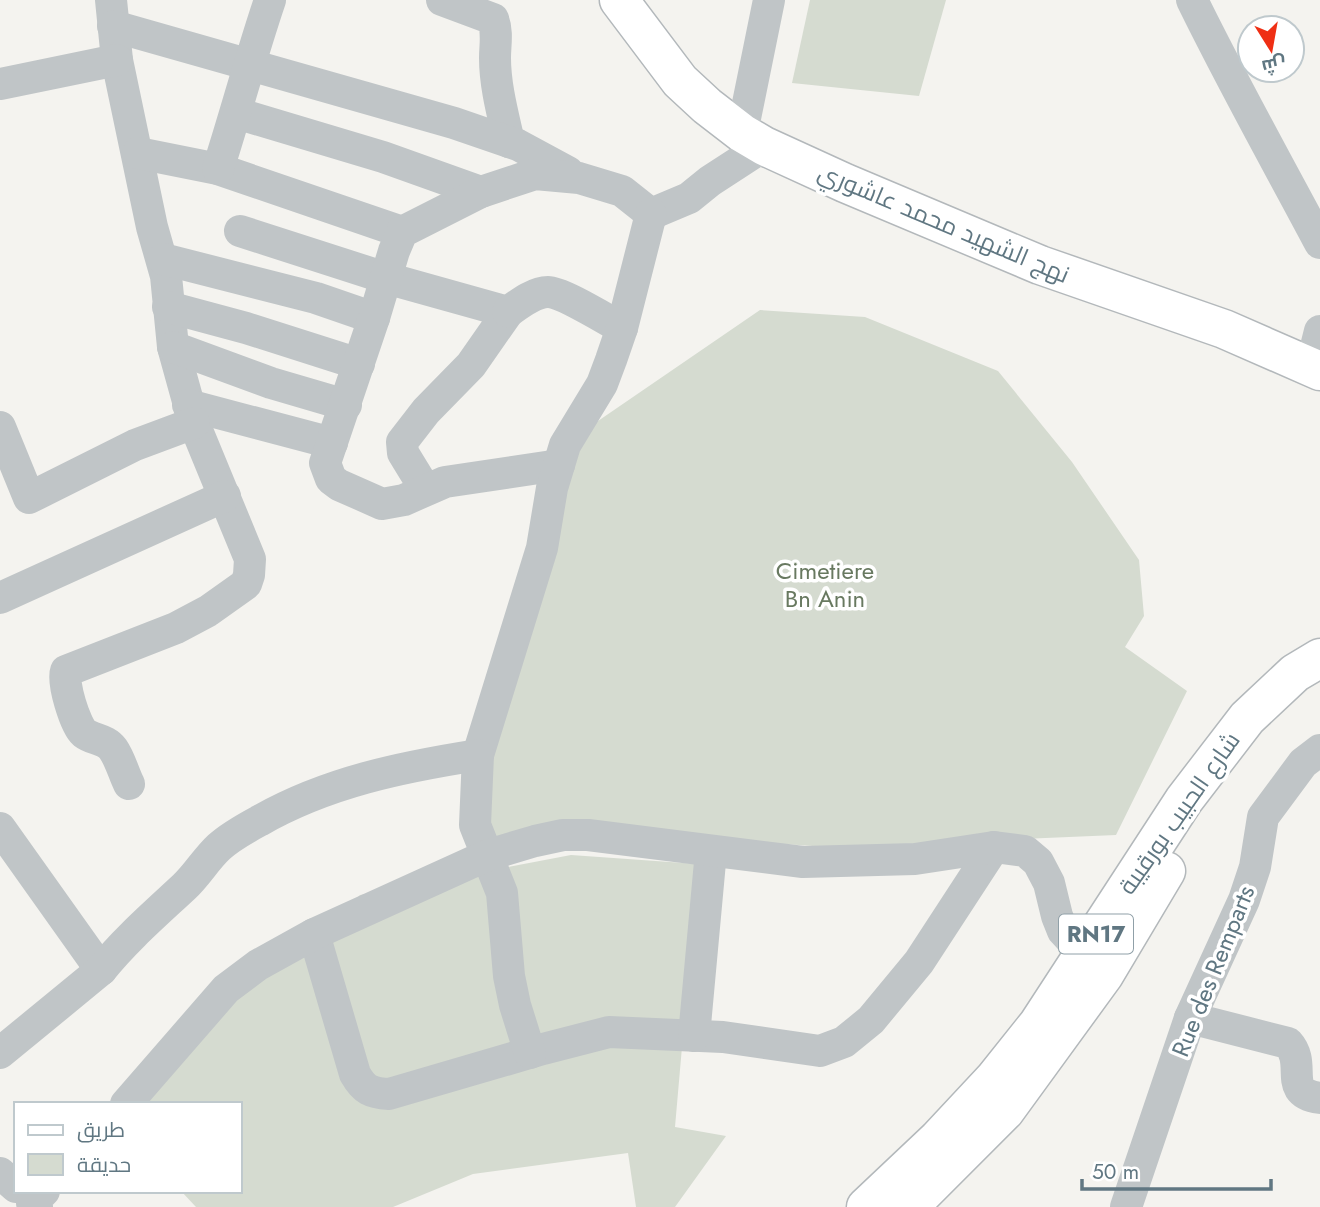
<svg xmlns="http://www.w3.org/2000/svg" width="1320" height="1207" font-family="Jost,Cairo,sans-serif">
	<rect width="100%" height="100%" fill="#f4f3ef"/>
	<g fill="#d5dbd0">
		<path d="M810 0H946L919 96 792 83Z"/>
		<path d="M760 310 865 317 998 371 1072 462 1139 560 1144 616 1125 647 1187 691 1116 835 971 841 870 850 784 844 483 840 485 777 580 435 598 421Z"/>
		<path d="M571 855 698 864 675 1127 726 1136 675 1207H636L628 1153 473 1174 393 1207H196L181 1191H240V1104H140L232 993 310 943 360 895Z"/>
	</g>
	<g fill="none" stroke-linecap="round" stroke-linejoin="round">
		<g stroke="#b3b8bb" stroke-width="41">
			<g id="major">
				<path d="M619 0 680 81 707 106 742 133 764 146 845 183 1040 265 1224 329 1320 371"/>
				<path d="M866 1207 938 1139 994 1079 1038 1024 1184 800 1247 718 1295 673 1320 658"/>
				<path d="M909 1207 1005 1111 1104 975 1166 871"/>
			</g>
		</g>
		<g stroke="#c0c5c7" stroke-width="32">
			<path d="M111 0 117 60 152 227 166 276 173 347 194 423 250 559 249 575 246 584 208 611 176 628 66 671C62 682 75 725 84 733 93 740 106 739 113 749 120 759 124 774 129 784"/>
			<path d="M442 0 493 19C498 33 495 44 495 58 495 86 503 115 509 142"/>
			<path d="M1192 0C1232 82 1277 162 1320 243"/>
			<path d="M113 26 454 123 518 145 568 172"/>
			<path d="M0 84 117 60"/>
			<path d="M236 113 383 157 481 192"/>
			<path d="M742 133 769 0"/>
			<path d="M138 153 218 169 402 232"/>
			<path d="M218 169C236 113 251 56 270 0"/>
			<path d="M240 231 386 278 508 312 471 365 426 411 402 442 403 453 425 489"/>
			<path d="M163 259 316 298 374 318"/>
			<path d="M168 307 246 328 359 364"/>
			<path d="M508 312C519 304 534 292 548 292 562 292 607 320 622 328"/>
			<path d="M173 347 271 383 346 405"/>
			<path d="M1311 367 1320 331"/>
			<path d="M188 405 332 443"/>
			<path d="M0 427 29 498 135 445 194 423"/>
			<path d="M559 465 445 482 404 500 382 504 339 485 331 479 325 463 374 318 394 251 402 232 481 192 535 174 579 178 622 191 651 214 689 198 710 181 764 146"/>
			<path d="M0 598 225 496"/>
			<path d="M478 755 542 548 552 488 565 445 602 384 611 360 622 328 651 214"/>
			<path d="M0 828 101 970"/>
			<path d="M314 934 355 1074C364 1090 371 1093 389 1094L543 1049 609 1032 723 1037 820 1051 844 1042 871 1020 919 962 994 847"/>
			<path d="M1190 1018 1288 1043C1308 1065 1281 1093 1320 1098"/>
			<path d="M694 1036 711 851"/>
			<path d="M0 1053 101 970C125 940 155 914 184 887 197 875 206 859 219 847 230 837 246 828 259 821 327 782 402 767 478 755L475 825 502 893 509 976 515 1005 530 1053"/>
			<path d="M126 1104 226 989 258 965 314 934 488 855 535 841 563 835H588L803 862 915 859 994 847 1025 851 1038 862 1049 883 1057 916 1063 931 1098 969"/>
			<path d="M0 1173 16 1187"/>
			<path d="M37 1207 32 1203 44 1191"/>
			<path d="M1126 1207 1190 1018 1244 900 1255 867 1263 817 1303 763 1320 750"/>
		</g>
		<use href="#major" stroke="#fff" stroke-width="38"/>
	</g>
	<g text-anchor="middle" dominant-baseline="central" stroke-width="7" stroke-linejoin="round" paint-order="stroke">
		<rect fill="#fff" stroke="#90a0a8" stroke-width="2" x="1059" y="914.5" width="74" height="39" rx="5"/>
		<g font-size="23" font-weight="bold" fill="#607782">
			<text x="1096" y="934">RN17</text>
		</g>
		<g font-size="24" fill="#607782" stroke="#fff">
			<text transform="translate(944 223) rotate(23)">نهج الشهيد محمد عاشوري</text>
			<text transform="translate(1179 813) rotate(-55)">شارع الحبيب بورقيبة</text>
			<text transform="translate(1213 971) rotate(-68)">Rue des Remparts</text>
		</g>
		<g font-size="24" fill="#687960" stroke="#fff">
			<text x="825" y="570">Cimetiere<tspan x="825" dy="28">Bn Anin</tspan></text>
		</g>
	</g>
	<rect x="14" y="1102" width="228" height="91" fill="#ffffff" stroke="#bfc9cd" stroke-width="2"/>
	<rect x="28" y="1125" width="35" height="10" fill="#ffffff" stroke="#bfc9cd" stroke-width="2"/>
	<text x="77" y="1137" font-size="21" fill="#607782">طريق</text>
	<rect x="28" y="1154" width="35" height="21" fill="#d5dbd0" stroke="#bfc9cd" stroke-width="2"/>
	<text x="77" y="1172" font-size="21" fill="#607782">حديقة</text>
	<g transform="translate(1271 49) rotate(169)"><circle r="33" fill="#ffffff" stroke="#bfc9cd" stroke-width="2"/>
	<path d="M0-5L12 26L0 18L-12 26Z" fill="#ef2f14"/>
	<text y="-10" font-size="19" font-weight="bold" text-anchor="middle" fill="#607782">ش</text>
	</g>
	<path d="M1082 1179v10h189v-10" fill="none" stroke="#607782" stroke-width="3.5"/>
	<text x="1092" y="1179" font-size="21" fill="#607782" stroke="#ffffff" stroke-width="5" paint-order="stroke">50 m</text>
</svg>
